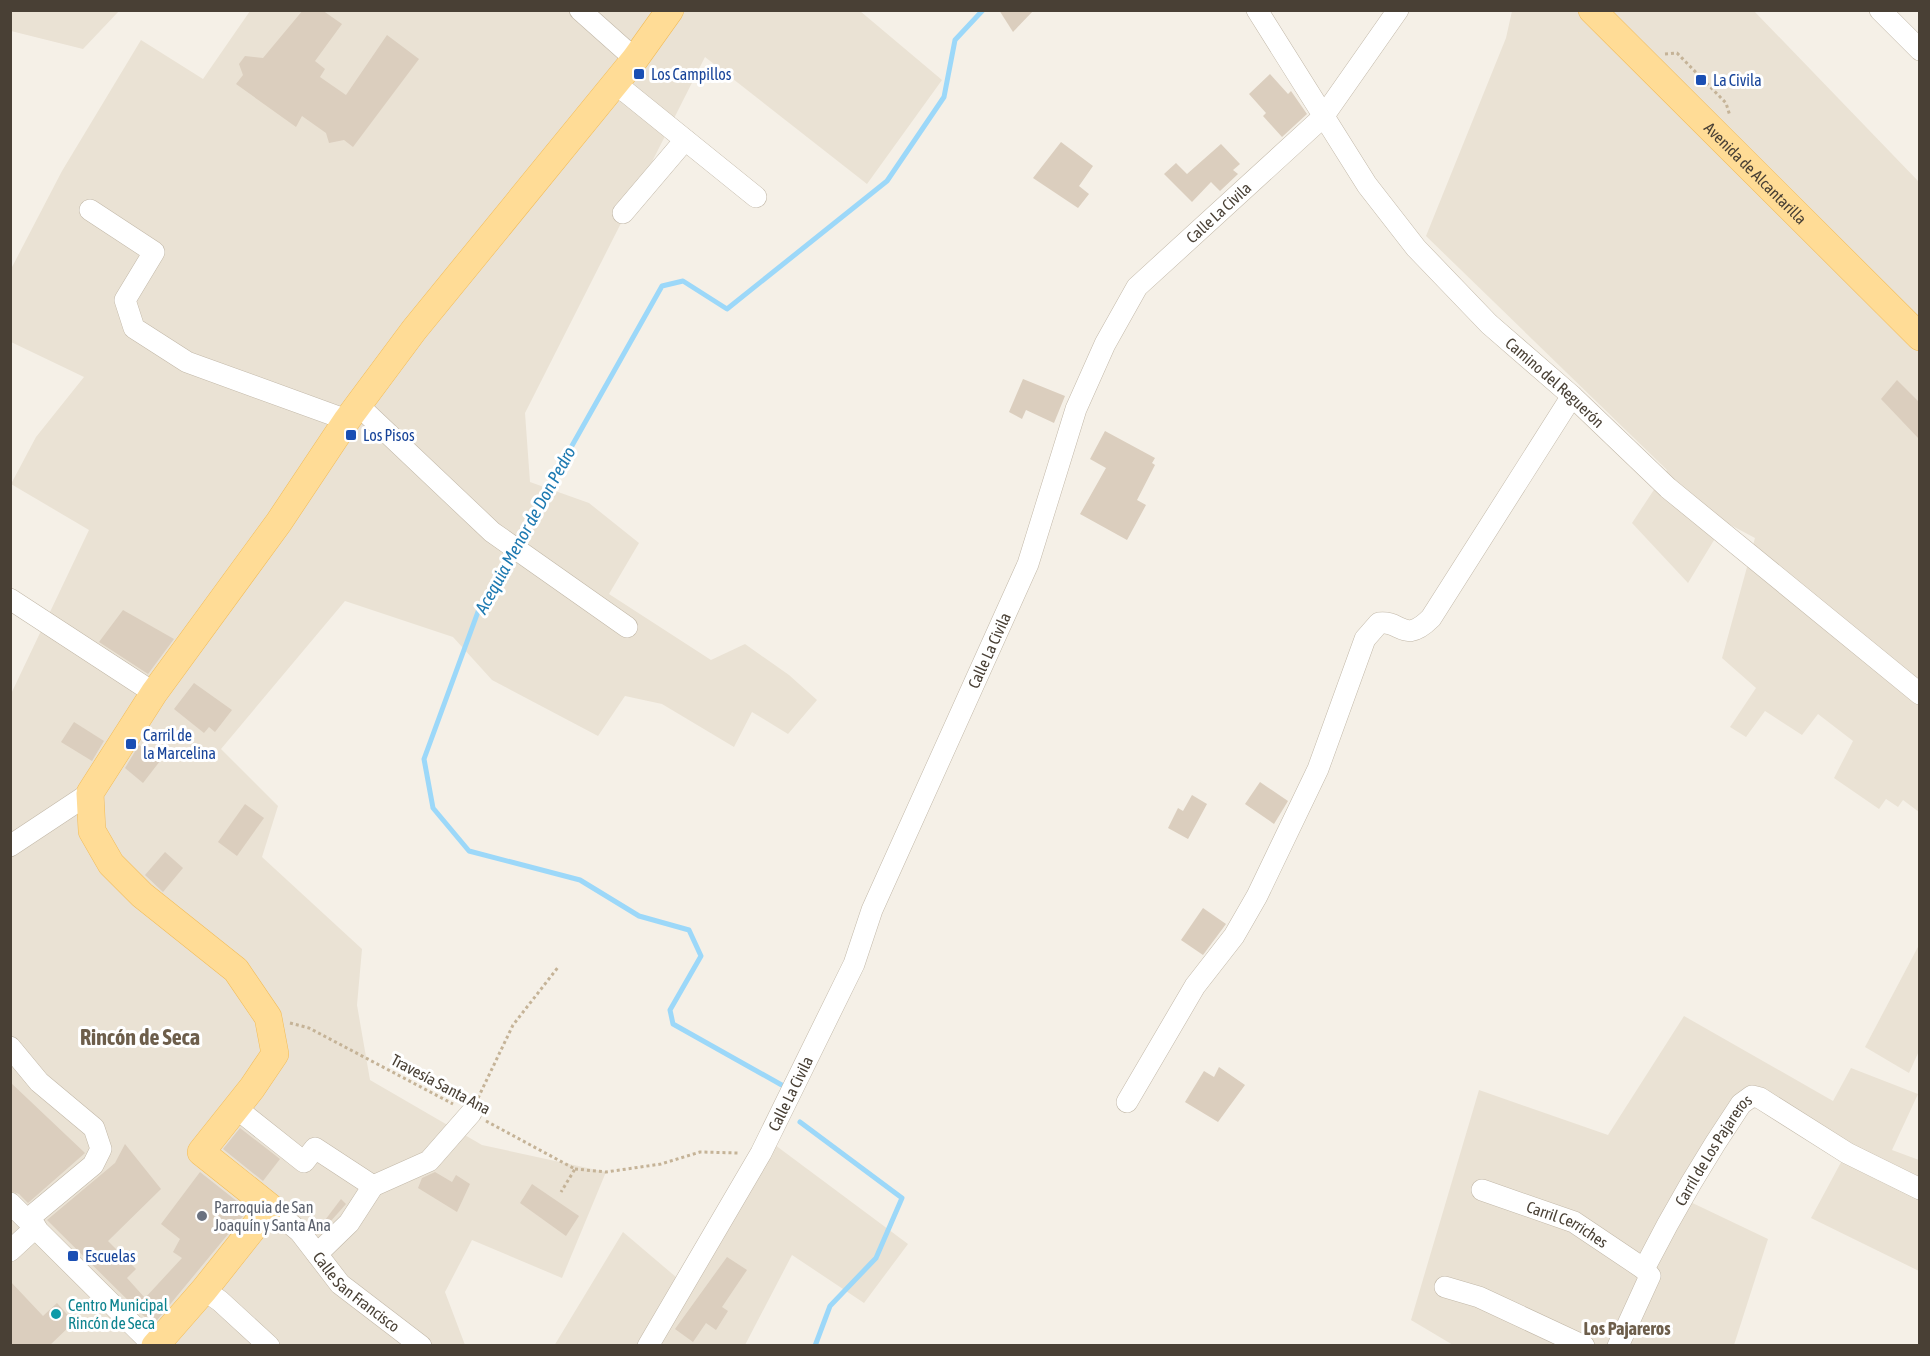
<svg xmlns="http://www.w3.org/2000/svg" width="1930" height="1356" font-family="'Asap Condensed',sans-serif">
	<rect width="100%" height="100%" fill="#f5f0e7"/>
	<g fill="#eae2d4">
		<path d="M10 11 11 10 119 11 83 49 11 31Z"/>
		<path d="M250 11H860L942 80 867 184 705 57 525 413 530 482 589 503 639 543 609 594 711 660 745 644 789 675 817 700 788 734 752 712 734 747 662 704 625 696 598 736 492 680 453 637 345 601 221 749 278 806 262 857 362 949 357 1005 370 1080 482 1145 606 1172 562 1278 472 1240 445 1292 465 1345H11L10 696 89 530 11 484 36 437 84 377 11 342V269L62 171 141 40 203 79Z"/>
		<path d="M1512 11H1754L1919 182V812L1903 800 1898 807 1886 799 1879 809 1834 778 1853 741 1818 714 1802 735 1765 711 1746 737 1730 727 1756 688 1722 658 1755 538 1725 522 1688 583 1632 523 1667 470 1426 236 1506 38Z"/>
		<path d="M1919 945V1051L1909 1073 1865 1047Z"/>
		<path d="M1684 1016 1833 1101 1851 1068 1918 1094 1892 1150 1919 1160V1271L1811 1218 1846 1153 1748 1098 1682 1198 1768 1239 1734 1345H1453L1411 1320 1479 1090 1608 1135Z"/>
		<path d="M767 1139 908 1244 864 1303 792 1255 745 1345 554 1346 623 1232 683 1283Z"/>
	</g>
	<g fill="none" stroke-linecap="round" stroke-linejoin="round">
		<g stroke="#9cd8f9" stroke-width="5">
			<path d="M516 545 662 286 683 281 727 309 887 181 944 97 955 40 983 10"/>
			<path d="M511 553 479 609 424 759 433 808 469 851 580 880 639 916 689 930 701 956 670 1010 673 1024 787 1088"/>
			<path d="M800 1122 902 1198 876 1258 830 1306 815 1346"/>
		</g>
	</g>
	<g fill="#dbcebe">
		<path d="M303 10H322L342 24 315 61 325 69 320 77 346 95 387 35 419 59 353 147 344 140 329 143 326 133 302 116 296 127 236 84 243 75 239 64 245 56 263 58Z"/>
		<path d="M999 10H1034L1013 32Z"/>
		<path d="M1270 74 1288 94 1291 91 1307 114 1282 137 1263 116 1266 113 1249 94Z"/>
		<path d="M1061 142 1093 166 1079 186 1089 194 1078 208 1033 178Z"/>
		<path d="M1221 144 1240 164 1233 170 1238 174 1220 191 1211 182 1192 202 1164 174 1176 163 1187 174Z"/>
		<path d="M1023 379 1065 396 1054 423 1026 410 1022 419 1009 412Z"/>
		<path d="M1897 380 1920 403V440L1881 399Z"/>
		<path d="M1105 431 1155 458 1152 463 1155 465 1137 500 1146 505 1127 540 1080 514 1106 468 1090 459Z"/>
		<path d="M123 610 174 639 148 674 99 642Z"/>
		<path d="M194 683 232 710 215 732 209 727 204 733 174 709Z"/>
		<path d="M74 722 104 741 92 761 61 742Z"/>
		<path d="M139 745 160 761 143 783 125 768Z"/>
		<path d="M1260 782 1288 801 1274 824 1245 804Z"/>
		<path d="M1192 795 1207 804 1188 839 1168 828 1178 808 1183 811Z"/>
		<path d="M245 804 264 818 237 856 218 842Z"/>
		<path d="M165 852 183 868 163 892 145 875Z"/>
		<path d="M1203 908 1226 924 1203 955 1181 940Z"/>
		<path d="M1219 1067 1245 1085 1218 1122 1185 1102 1204 1071 1214 1077Z"/>
		<path d="M10 1082 85 1153 28 1203 19 1194 10 1191Z"/>
		<path d="M240 1128 280 1159 263 1181 223 1149Z"/>
		<path d="M125 1144 161 1189 108 1241 136 1269 127 1278 145 1298 182 1258 173 1252 180 1239 161 1224 200 1172 248 1210 153 1325 47 1220 115 1163Z"/>
		<path d="M435 1172 452 1182 456 1175 470 1184 457 1212 418 1188 422 1178Z"/>
		<path d="M532 1184 579 1216 566 1236 520 1203Z"/>
		<path d="M341 1199 346 1204 322 1231 319 1228Z"/>
		<path d="M727 1257 747 1270 722 1307 728 1311 716 1330 706 1323 693 1342 675 1329Z"/>
		<path d="M10 1281 43 1316 57 1303 74 1322 49 1346H10Z"/>
	</g>
	<g fill="none" stroke-linecap="round" stroke-linejoin="round">
		<g stroke="#c2b8a8" stroke-width="22">
			<g id="minor">
				<path d="M580 10 635 59"/>
				<path id="s1" d="M1257 10 1367 185 1416 248 1489 324 1572 396 1668 488 1920 694"/>
				<path d="M1880 10 1920 50"/>
				<path d="M614 86 626 92 756 197"/>
				<path d="M90 210 154 252 125 300 134 328 187 362 347 420"/>
				<path d="M623 213 685 140"/>
				<path d="M359 406 492 532 627 627"/>
				<path d="M10 599 154 693"/>
				<path d="M10 846 90 793"/>
				<path d="M10 1047 39 1082 94 1128 101 1149 93 1165 28 1219"/>
				<path d="M1127 1102 1195 986 1234 936 1257 896 1318 769 1365 639 1379 623C1401 620 1404 645 1431 618L1572 396"/>
				<path d="M236 1108 304 1162 315 1148 373 1186"/>
				<path id="s2" d="M1482 1190 1574 1222 1644 1269"/>
				<path d="M10 1203 154 1346"/>
				<path id="s3" d="M270 1207 300 1232 340 1284 421 1346"/>
				<path d="M10 1251 36 1227"/>
				<path d="M317 1254 349 1223 373 1186 429 1161 471 1113"/>
				<path d="M1445 1287 1479 1297 1584 1346"/>
				<path d="M204 1290 220 1301 269 1346"/>
				<path id="s4" d="M648 1346 761 1153 854 964 872 910 1028 564 1076 409 1105 344 1137 287 1323 117 1398 10"/>
				<path id="s5" d="M1618 1346 1650 1276 1644 1269C1673 1212 1705 1157 1741 1104L1752 1096 1760 1098 1847 1153 1920 1189"/>
			</g>
		</g>
		<g stroke="#f2bc58" stroke-width="28">
			<g id="major">
				<path id="s6" d="M1592 10 1920 337"/>
				<path d="M155 1346 204 1290 270 1207 201 1152 252 1088 275 1054 268 1017 236 970 142 895 111 864 92 831 90 793 154 693 279 522 347 420 414 330 635 59 670 10"/>
			</g>
		</g>
		<g stroke="#c5b397" stroke-width="3" stroke-dasharray="3 3" stroke-linecap="butt">
			<path d="M1665 54 1677 53 1726 103 1730 116"/>
			<path d="M290 1023 309 1028 453 1104"/>
			<path d="M478 1098 513 1025 559 966"/>
			<path d="M486 1121 575 1169 561 1192"/>
			<path d="M575 1169 606 1172 661 1164 700 1152 739 1153"/>
		</g>
		<use href="#minor" stroke="#fff" stroke-width="21"/>
		<use href="#major" stroke="#ffdc96" stroke-width="27"/>
	</g>
	<g fill="#1a4fb4" stroke="#fff" stroke-width="2">
		<rect x="633" y="68" width="12" height="12" rx="3"/>
		<rect x="1695" y="74" width="12" height="12" rx="3"/>
		<rect x="345" y="429" width="12" height="12" rx="3"/>
		<rect x="125" y="738" width="12" height="12" rx="3"/>
		<rect x="67" y="1250" width="12" height="12" rx="3"/>
	</g>
	<circle fill="#6b7280" stroke="#fff" stroke-width="2" cx="202" cy="1216" r="6"/>
	<circle fill="#0f9aa8" stroke="#fff" stroke-width="2" cx="56" cy="1314" r="6"/>
	<g text-anchor="middle" dominant-baseline="central" stroke-width="6" stroke-linejoin="round" paint-order="stroke">
		<g font-size="16" fill="#164399" stroke="#fff" text-anchor="start">
			<text x="651" y="74">Los Campillos</text>
			<text x="1713" y="80">La Civila</text>
			<text x="363" y="435">Los Pisos</text>
			<text x="143" y="735">Carril de<tspan x="143" dy="18">la Marcelina</tspan></text>
			<text x="85" y="1256">Escuelas</text>
		</g>
		<g font-size="16" fill="#494035" stroke="#fff">
			<text stroke="none"><textPath href="#s6" startOffset="231">Avenida de Alcantarilla</textPath></text>
			<text stroke="none"><textPath href="#s4" startOffset="1280">Calle La Civila</textPath></text>
			<text stroke="none"><textPath href="#s1" startOffset="480">Camino del Reguerón</textPath></text>
			<text stroke="none"><textPath href="#s4" startOffset="776">Calle La Civila</textPath></text>
			<text transform="translate(441 1084) rotate(28)">Travesía Santa Ana</text>
			<text stroke="none"><textPath href="#s4" startOffset="290">Calle La Civila</textPath></text>
			<text stroke="none"><textPath href="#s5" startOffset="224">Carril de Los Pajareros</textPath></text>
			<text stroke="none"><textPath href="#s2" startOffset="92">Carril Cerriches</textPath></text>
			<text stroke="none"><textPath href="#s3" startOffset="122">Calle San Francisco</textPath></text>
		</g>
		<g font-size="16" fill="#5b616d" stroke="#fff" text-anchor="start">
			<text x="214" y="1207">Parroquia de San<tspan x="214" dy="18">Joaquín y Santa Ana</tspan></text>
		</g>
		<g font-size="16" fill="#0d838f" stroke="#fff" text-anchor="start">
			<text x="68" y="1305">Centro Municipal<tspan x="68" dy="18">Rincón de Seca</tspan></text>
		</g>
		<g font-size="18" font-style="italic" fill="#1e7ab1" stroke="#fff">
			<text transform="translate(525 530) rotate(-61)">Acequia Menor de Don Pedro</text>
		</g>
		<g font-size="18" font-weight="bold" fill="#6d5e4b" stroke="#fff">
			<text x="1627" y="1328">Los Pajareros</text>
		</g>
		<g font-size="22" font-weight="bold" fill="#6d5e4b" stroke="#fff">
			<text x="140" y="1037">Rincón de Seca</text>
		</g>
	</g>
	<rect width="1930" height="1356" fill="none" stroke="#494035" stroke-width="24"/>
</svg>
